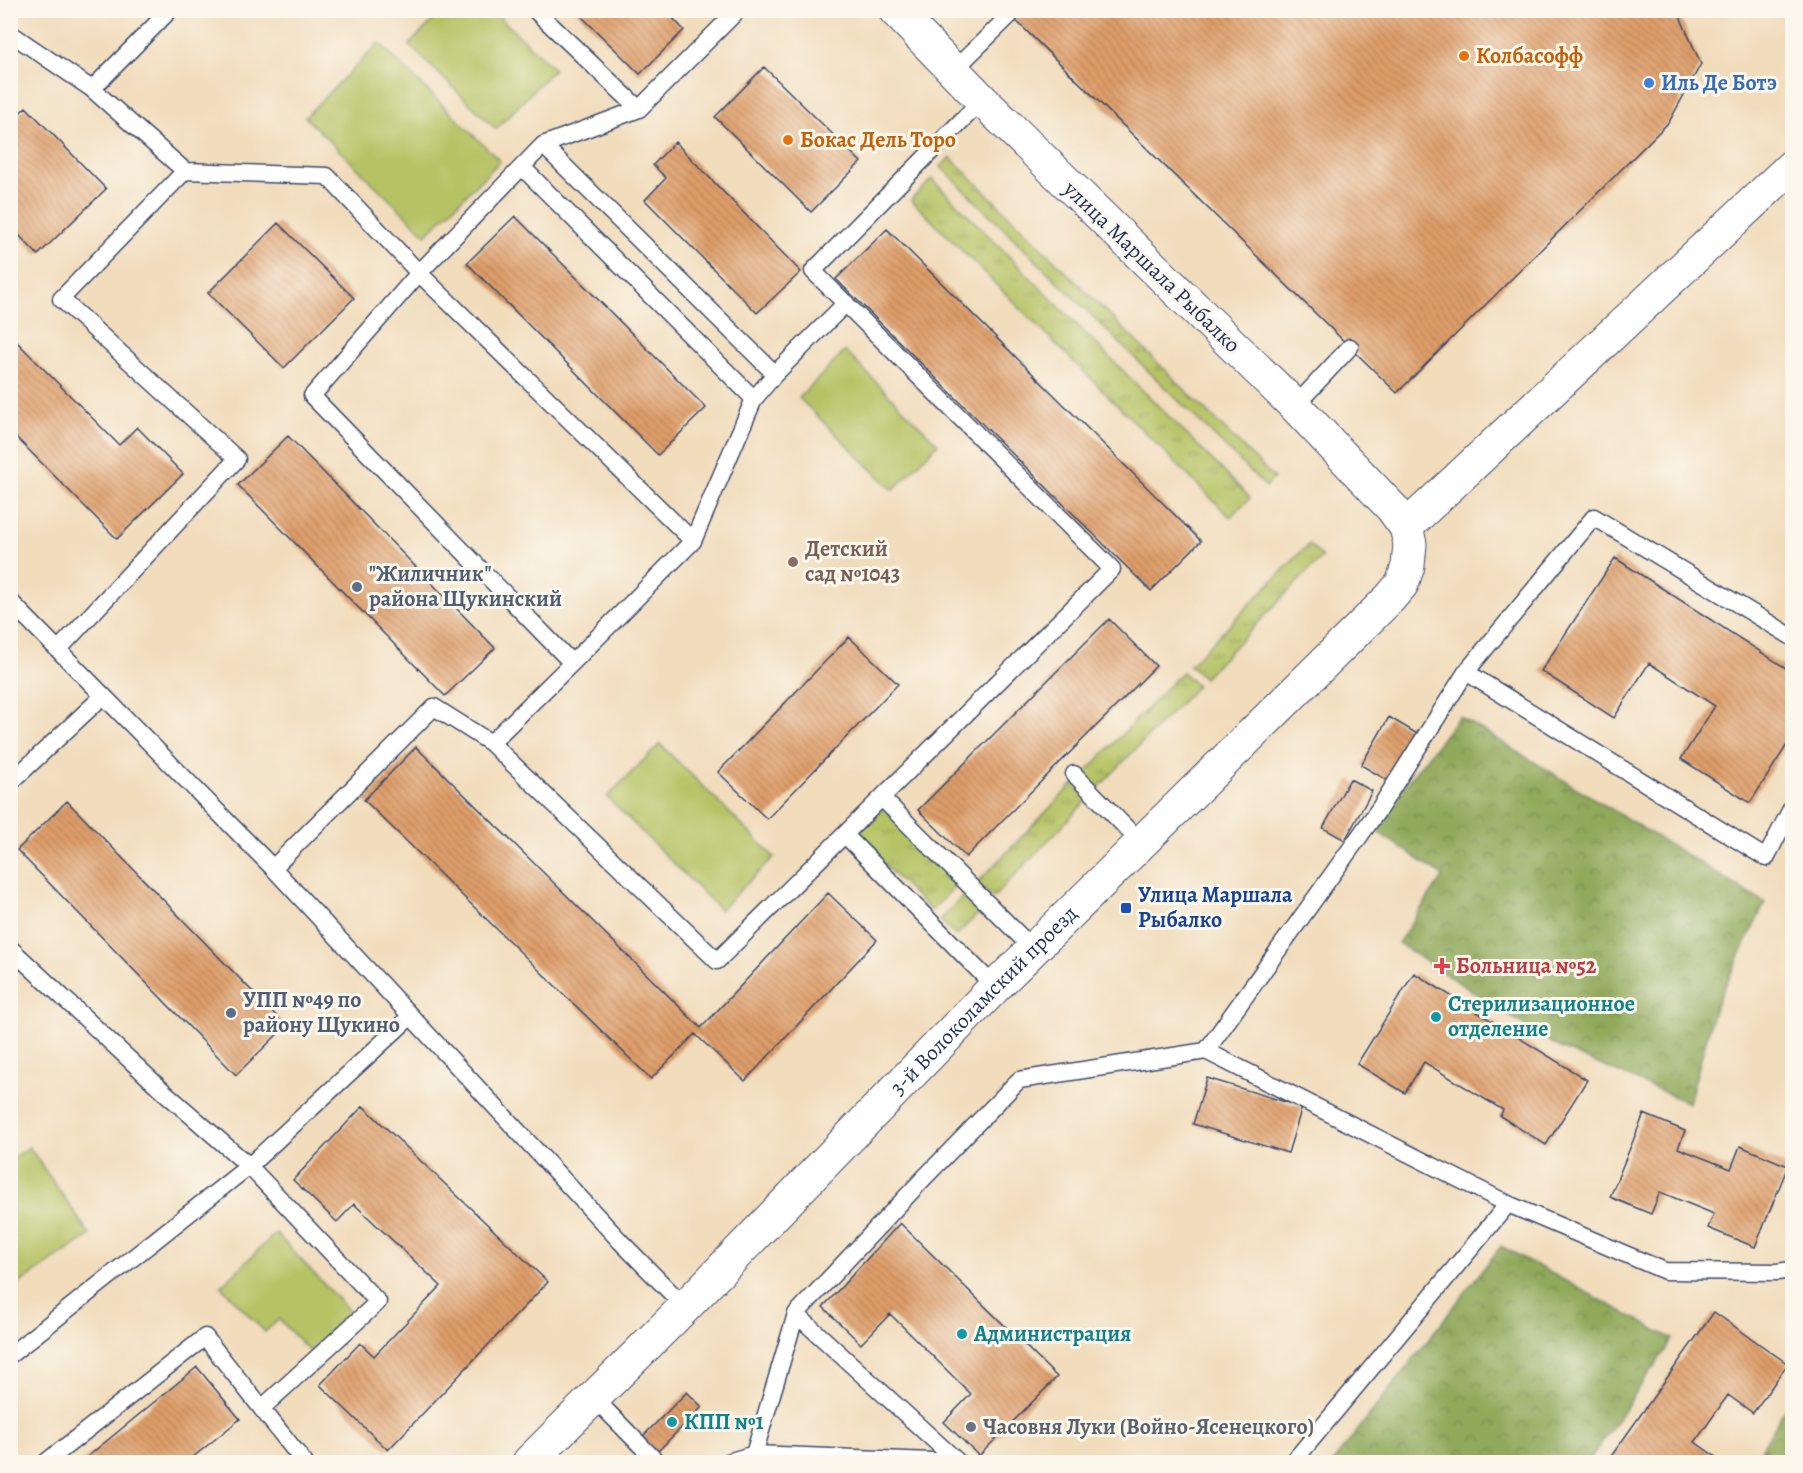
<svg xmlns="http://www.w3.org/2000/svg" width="1803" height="1473" viewBox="0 0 1803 1473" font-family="Alegreya,serif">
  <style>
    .grass { fill: url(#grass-tufts); stroke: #687962; stroke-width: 1.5 }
    .forest { fill: url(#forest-crowns); stroke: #566c5c; stroke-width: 1.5 }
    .park { fill: #b6c365; stroke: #687962; stroke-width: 1.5 }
    .building { fill: url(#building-back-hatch) }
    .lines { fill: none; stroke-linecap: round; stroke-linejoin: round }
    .service-casing { stroke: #3b496c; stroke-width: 19 }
    .tertiary-casing { stroke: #3b496c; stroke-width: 35 }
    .service { stroke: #fff; stroke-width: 16 }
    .tertiary { stroke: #fff; stroke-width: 33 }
    .food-dot { fill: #e8710a; stroke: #fbf7ec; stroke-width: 2 }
    .shop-dot { fill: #3f7fe0; stroke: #fbf7ec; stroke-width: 2 }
    .education-dot { fill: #8d6e63; stroke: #fbf7ec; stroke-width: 2 }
    .service-dot { fill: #5c6f8a; stroke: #fbf7ec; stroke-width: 2 }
    .transit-dot { fill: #1a4fb4; stroke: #fbf7ec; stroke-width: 2 }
    .health-dot { fill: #e0444e; stroke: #fbf7ec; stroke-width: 2 }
    .culture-dot { fill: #0f9aa8; stroke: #fbf7ec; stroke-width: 2 }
    .worship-dot { fill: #6b7280; stroke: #fbf7ec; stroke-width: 2 }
    .labels { text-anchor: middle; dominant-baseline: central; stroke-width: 6; stroke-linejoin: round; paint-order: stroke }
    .food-label { font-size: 22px; font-weight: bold; fill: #c56008; stroke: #fbf7ec; text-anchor: start }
    .shop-label { font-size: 22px; font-weight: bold; fill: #366cbe; stroke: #fbf7ec; text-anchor: start }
    .street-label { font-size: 22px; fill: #1b2f5e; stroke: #fbf7ec }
    .education-label { font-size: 22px; font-weight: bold; fill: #785e54; stroke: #fbf7ec; text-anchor: start }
    .service-label { font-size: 22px; font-weight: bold; fill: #4e5e75; stroke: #fbf7ec; text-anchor: start }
    .transit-label { font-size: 22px; font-weight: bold; fill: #164399; stroke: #fbf7ec; text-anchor: start }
    .health-label { font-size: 22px; font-weight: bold; fill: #be3a42; stroke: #fbf7ec; text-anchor: start }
    .culture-label { font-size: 22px; font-weight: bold; fill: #0d838f; stroke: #fbf7ec; text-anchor: start }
    .worship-label { font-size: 22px; font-weight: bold; fill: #5b616d; stroke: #fbf7ec; text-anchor: start }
  </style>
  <defs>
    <pattern id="grass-tufts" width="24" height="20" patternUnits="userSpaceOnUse" patternTransform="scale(1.5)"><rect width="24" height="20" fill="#b6c365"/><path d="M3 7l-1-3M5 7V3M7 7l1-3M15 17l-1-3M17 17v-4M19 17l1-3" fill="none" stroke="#939f56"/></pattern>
    <pattern id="forest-crowns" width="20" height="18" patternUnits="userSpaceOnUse" patternTransform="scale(1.5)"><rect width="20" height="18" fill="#90a95a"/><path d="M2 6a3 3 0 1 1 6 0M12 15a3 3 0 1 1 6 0" fill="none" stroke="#758a4e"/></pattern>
    <pattern id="building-back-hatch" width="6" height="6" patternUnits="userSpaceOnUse" patternTransform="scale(1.5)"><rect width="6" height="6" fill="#df9e69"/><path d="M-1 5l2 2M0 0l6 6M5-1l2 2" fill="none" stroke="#b4815a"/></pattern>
  </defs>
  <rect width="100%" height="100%" fill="#fbf7ec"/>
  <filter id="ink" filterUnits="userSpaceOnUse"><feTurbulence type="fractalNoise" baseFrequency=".0167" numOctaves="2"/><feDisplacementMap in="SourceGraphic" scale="12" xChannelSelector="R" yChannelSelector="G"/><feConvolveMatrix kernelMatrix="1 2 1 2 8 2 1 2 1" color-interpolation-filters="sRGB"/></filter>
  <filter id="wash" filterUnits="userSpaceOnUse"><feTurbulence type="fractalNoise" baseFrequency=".008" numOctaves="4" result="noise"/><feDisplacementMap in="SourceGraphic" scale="24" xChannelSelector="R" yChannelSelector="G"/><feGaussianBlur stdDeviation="1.35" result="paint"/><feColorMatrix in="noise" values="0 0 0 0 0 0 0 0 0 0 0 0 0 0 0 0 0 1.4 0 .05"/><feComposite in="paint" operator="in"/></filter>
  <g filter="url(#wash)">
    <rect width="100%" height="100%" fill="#f1dcbb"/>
    <path class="grass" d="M950,157L1274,478L1266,487L941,167Z
      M932,179L1250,498L1230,517L911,200Z
      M1309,544L1322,557L1204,678L1190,665Z
      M1182,672L1197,686L1098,788L1084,774Z
      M1073,784L1088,799L993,898L977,883Z
      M883,807L959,882L931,911L855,836Z
      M968,891L985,907L956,936L940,920Z"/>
    <path class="forest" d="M1459,716L1765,903L1715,1007L1689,1103L1556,1046L1398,943L1443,876L1372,828Z
      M1501,1246L1673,1339L1588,1462H1333Z
      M1792,1396V1462H1754Z"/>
    <path class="park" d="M442,11H493L554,69L496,129L409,45Z
      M379,43L500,161L426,235L305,117Z
      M845,351L938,444L893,490L799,398Z
      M660,744L774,857L720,910L607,797Z
      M29,1147L90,1235L11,1289V1160Z
      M276,1233L350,1312L309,1351L279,1319L265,1332L221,1286Z"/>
    <g id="blocks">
      <path class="building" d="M575,10H665L684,30L640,74Z
        M1005,10H1677L1701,64L1669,122L1397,393Z
        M764,67L861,162L811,212L715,117Z
        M26,107L106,189L38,255L17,233L10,239V122Z
        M675,142L801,272L757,313L645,200L666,178L653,165Z
        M515,216L706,408L658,455L467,263Z
        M278,223L354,298L284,368L208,293Z
        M887,229L1201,541L1151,591L836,279Z
        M10,335L119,445L137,427L183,474L117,539L10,431Z
        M288,436L495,648L445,696L238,485Z
        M1615,558L1792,672V737L1750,803L1681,759L1715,706L1649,663L1614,718L1541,671Z
        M1109,619L1156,666L966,857L918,810Z
        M849,637L898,684L767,819L718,772Z
        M1389,717L1419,735L1392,783L1361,765Z
        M416,747L701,1028L828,893L877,940L745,1081L695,1034L651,1079L364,800Z
        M1350,779L1372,791L1345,840L1323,828Z
        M67,801L286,1026L236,1075L17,850Z
        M1414,973L1587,1080L1546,1145L1500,1116L1503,1110L1424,1062L1405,1093L1357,1064Z
        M1207,1078L1302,1107L1288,1153L1193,1124Z
        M363,1106L548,1282L388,1450L320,1385L360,1343L374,1356L441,1286L354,1204L337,1222L293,1180Z
        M1644,1114L1685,1131L1678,1148L1731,1169L1740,1146L1788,1166L1755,1247L1708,1228L1714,1214L1660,1192L1651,1214L1610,1197Z
        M900,1223L1057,1377L979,1456L944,1422L971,1394L890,1314L861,1344L823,1307Z
        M1714,1312L1788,1364L1753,1413L1728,1395L1695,1442L1723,1462H1607Z
        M197,1367L240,1419L187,1462H81Z
        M687,1392L702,1407L656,1453L641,1438Z"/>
    </g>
  </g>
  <g filter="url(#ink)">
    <use href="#blocks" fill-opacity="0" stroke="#3b496c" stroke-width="1.5"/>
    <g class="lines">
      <g class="service-casing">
        <path id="service" d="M535,10L639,109L543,145L419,273L312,396L572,663L491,743L717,961L1112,569L813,271L982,100
          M10,33L92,89L185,171L327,176L419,273L693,541L572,663
          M954,70L1010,15
          M92,89L170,10
          M639,109L738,10
          M543,145L775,374L846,303
          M522,167L754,399
          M1295,406L1350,347
          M693,541L754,399L775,374
          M10,601L273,868L621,1242L685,1307
          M1792,637L1594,517L1466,672L1379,809L1206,1051L1508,1204L1665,1271L1777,1272L1792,1270
          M59,649L237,459L61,299L185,171
          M1466,672L1766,858L1792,807
          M1074,774L1141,843
          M10,783L103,696
          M883,799L1034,950
          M845,835L995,987
          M273,868L434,707L491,743
          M10,948L162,1090L249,1166L378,1302L262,1408
          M796,1314L958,1462
          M10,1355L249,1166L411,1016
          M594,1398L657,1462
          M754,1454L796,1314L923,1179L1019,1080L1206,1051
          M46,1462L205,1337L304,1462
          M728,1462L754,1454L956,1462
          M1293,1462L1508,1204"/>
      </g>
      <g class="tertiary-casing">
        <g id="tertiary">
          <path d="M1406,527L1792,166"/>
          <path id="s1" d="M529,1462L685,1307L995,987L1390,598L1402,584L1408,566L1410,544L1406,527L1392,508L1295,406L982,100L895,10"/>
        </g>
      </g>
      <use href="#service" class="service"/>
      <use href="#tertiary" class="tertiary"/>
    </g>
  </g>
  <g class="food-dot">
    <circle cx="1464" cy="56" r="6"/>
    <circle cx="788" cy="140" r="6"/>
  </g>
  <circle class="shop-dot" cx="1649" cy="83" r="6"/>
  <circle class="education-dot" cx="793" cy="562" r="6"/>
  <g class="service-dot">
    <circle cx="357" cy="587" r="6"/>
    <circle cx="231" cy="1013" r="6"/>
  </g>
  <rect class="transit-dot" x="1120" y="902" width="12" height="12" rx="3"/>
  <path class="health-dot" d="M1439 957h6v6h6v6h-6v6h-6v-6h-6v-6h6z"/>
  <g class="culture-dot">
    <circle cx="1436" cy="1017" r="6"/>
    <circle cx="962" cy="1334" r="6"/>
    <circle cx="672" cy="1422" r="6"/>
  </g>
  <circle class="worship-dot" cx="971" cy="1427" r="6"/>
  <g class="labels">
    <g class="food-label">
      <text x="1476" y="56">Колбасофф</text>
      <text x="800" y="140">Бокас Дель Торо</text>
    </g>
    <g class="shop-label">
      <text x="1661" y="83">Иль Де Ботэ</text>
    </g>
    <g class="street-label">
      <text transform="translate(1152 267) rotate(44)">улица Маршала Рыбалко</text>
      <text stroke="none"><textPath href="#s1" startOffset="648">3-й Волоколамский проезд</textPath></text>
    </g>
    <g class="education-label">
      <text x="805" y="549">Детский<tspan x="805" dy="25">сад №1043</tspan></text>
    </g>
    <g class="service-label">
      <text x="369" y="574">"Жиличник"<tspan x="369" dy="25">района Щукинский</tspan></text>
      <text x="243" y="1000">УПП №49 по<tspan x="243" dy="25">району Щукино</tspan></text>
    </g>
    <g class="transit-label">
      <text x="1138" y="895">Улица Маршала<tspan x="1138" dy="25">Рыбалко</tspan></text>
    </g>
    <g class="health-label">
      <text x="1456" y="966">Больница №52</text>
    </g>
    <g class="culture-label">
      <text x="1448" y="1004">Стерилизационное<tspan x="1448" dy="25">отделение</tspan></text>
      <text x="974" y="1334">Администрация</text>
      <text x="684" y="1422">КПП №1</text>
    </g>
    <g class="worship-label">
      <text x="983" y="1427">Часовня Луки (Войно-Ясенецкого)</text>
    </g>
  </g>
  <rect width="1803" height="1473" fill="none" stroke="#fbf7ec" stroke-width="36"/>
</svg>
